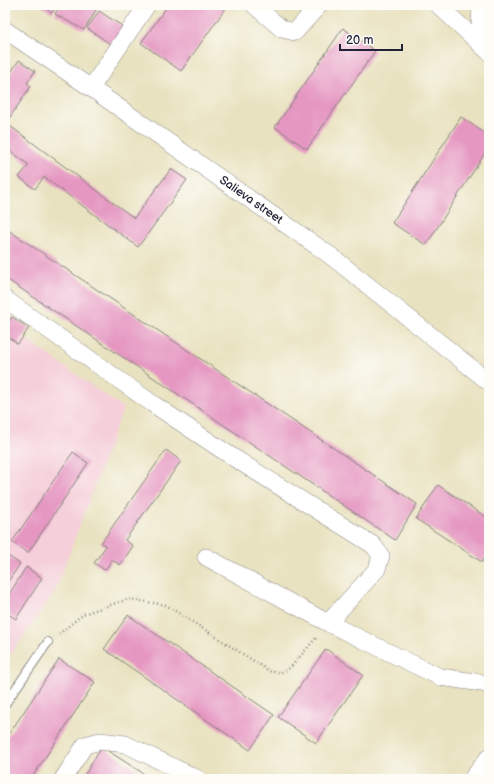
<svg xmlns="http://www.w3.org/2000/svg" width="494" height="784" viewBox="0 0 494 784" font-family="'Balsamiq Sans',sans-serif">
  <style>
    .built { fill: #f5cfda }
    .building { fill: #e596c1 }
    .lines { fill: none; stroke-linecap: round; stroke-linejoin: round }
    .lane-casing { stroke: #86827e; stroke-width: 10 }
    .street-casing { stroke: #86827e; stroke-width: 18 }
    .path { stroke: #86827e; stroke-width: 2.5; stroke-dasharray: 1 3; stroke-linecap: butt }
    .lane { stroke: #fff; stroke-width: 8 }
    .street { stroke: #fff; stroke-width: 17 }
    .labels { text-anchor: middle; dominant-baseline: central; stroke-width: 3; stroke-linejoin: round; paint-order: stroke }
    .street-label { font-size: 12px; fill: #22223b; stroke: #fdfcf7 }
  </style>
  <rect width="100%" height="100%" fill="#fdfcf7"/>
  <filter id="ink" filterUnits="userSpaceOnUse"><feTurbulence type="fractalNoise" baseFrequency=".025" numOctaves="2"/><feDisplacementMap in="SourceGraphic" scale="8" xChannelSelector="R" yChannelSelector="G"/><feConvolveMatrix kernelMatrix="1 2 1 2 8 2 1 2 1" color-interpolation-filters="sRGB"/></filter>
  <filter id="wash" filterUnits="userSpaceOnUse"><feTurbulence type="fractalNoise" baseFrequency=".012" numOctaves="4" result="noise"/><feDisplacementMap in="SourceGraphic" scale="16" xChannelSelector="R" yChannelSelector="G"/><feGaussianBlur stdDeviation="0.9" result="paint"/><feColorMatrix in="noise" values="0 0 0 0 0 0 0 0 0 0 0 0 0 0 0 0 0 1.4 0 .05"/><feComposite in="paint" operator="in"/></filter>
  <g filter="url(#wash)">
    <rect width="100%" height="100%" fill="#e9e2c0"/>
    <path class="built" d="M5,324L123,408L55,592L5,662Z"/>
    <g id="blocks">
      <path class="building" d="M43,5H57L52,13L42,6Z
        M60,5H99L84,30L55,14Z
        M168,5H228L181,71L141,43Z
        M99,11L125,28L113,46L87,28Z
        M343,28L375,51L307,149L275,127Z
        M19,60L35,71L27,83L31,86L6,123L134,218L171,169L187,180L138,247L44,177L35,189L19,177L29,165L5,147V81Z
        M461,117L489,136V147L426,245L392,223Z
        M5,228L417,504L395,540L5,278Z
        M12,317L29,328L18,344L5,335V327Z
        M166,450L181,461L125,540L133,546L120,565L112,560L105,570L94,563L106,546L101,543Z
        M73,452L88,463L28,553L12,542Z
        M438,485L489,519V552L482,562L416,519Z
        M5,554L20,564L5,586Z
        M26,567L42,578L16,619L5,612V601Z
        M128,615L274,715L250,750L104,649Z
        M326,649L363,675L316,743L278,717Z
        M59,659L95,682L31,779H5V740Z
        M102,747L152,779H82Z"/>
    </g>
  </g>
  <g filter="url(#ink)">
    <use href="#blocks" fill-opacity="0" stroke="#86827e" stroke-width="1"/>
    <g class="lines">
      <g class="lane-casing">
        <path id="lane" d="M5,704L48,642"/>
      </g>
      <g class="street-casing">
        <path id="street" d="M254,5L282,29L295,32L319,5
          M438,5L489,52
          M5,30L91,88L331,256L489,382
          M479,43L481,5
          M91,88L147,5
          M5,299L153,404L231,456L373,545L381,556L377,569L328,623
          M206,557L328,623L440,677L489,684
          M63,779L85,745L100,741L125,744L198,779
          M472,779L489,757"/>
      </g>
      <path class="path" d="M59,634L83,614L129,599L166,605L271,672H282L290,668L316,638"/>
      <use href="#lane" class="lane"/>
      <use href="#street" class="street"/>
    </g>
  </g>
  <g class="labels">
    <g class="street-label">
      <text transform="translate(251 200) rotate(35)">Salieva street</text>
    </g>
  </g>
  <rect width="494" height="784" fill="none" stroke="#fdfcf7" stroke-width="20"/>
  <path d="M340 44v6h62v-6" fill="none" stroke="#22223b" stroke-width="2"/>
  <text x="346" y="44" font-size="12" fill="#22223b" stroke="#fdfcf7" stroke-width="3" paint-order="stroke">20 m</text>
</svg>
